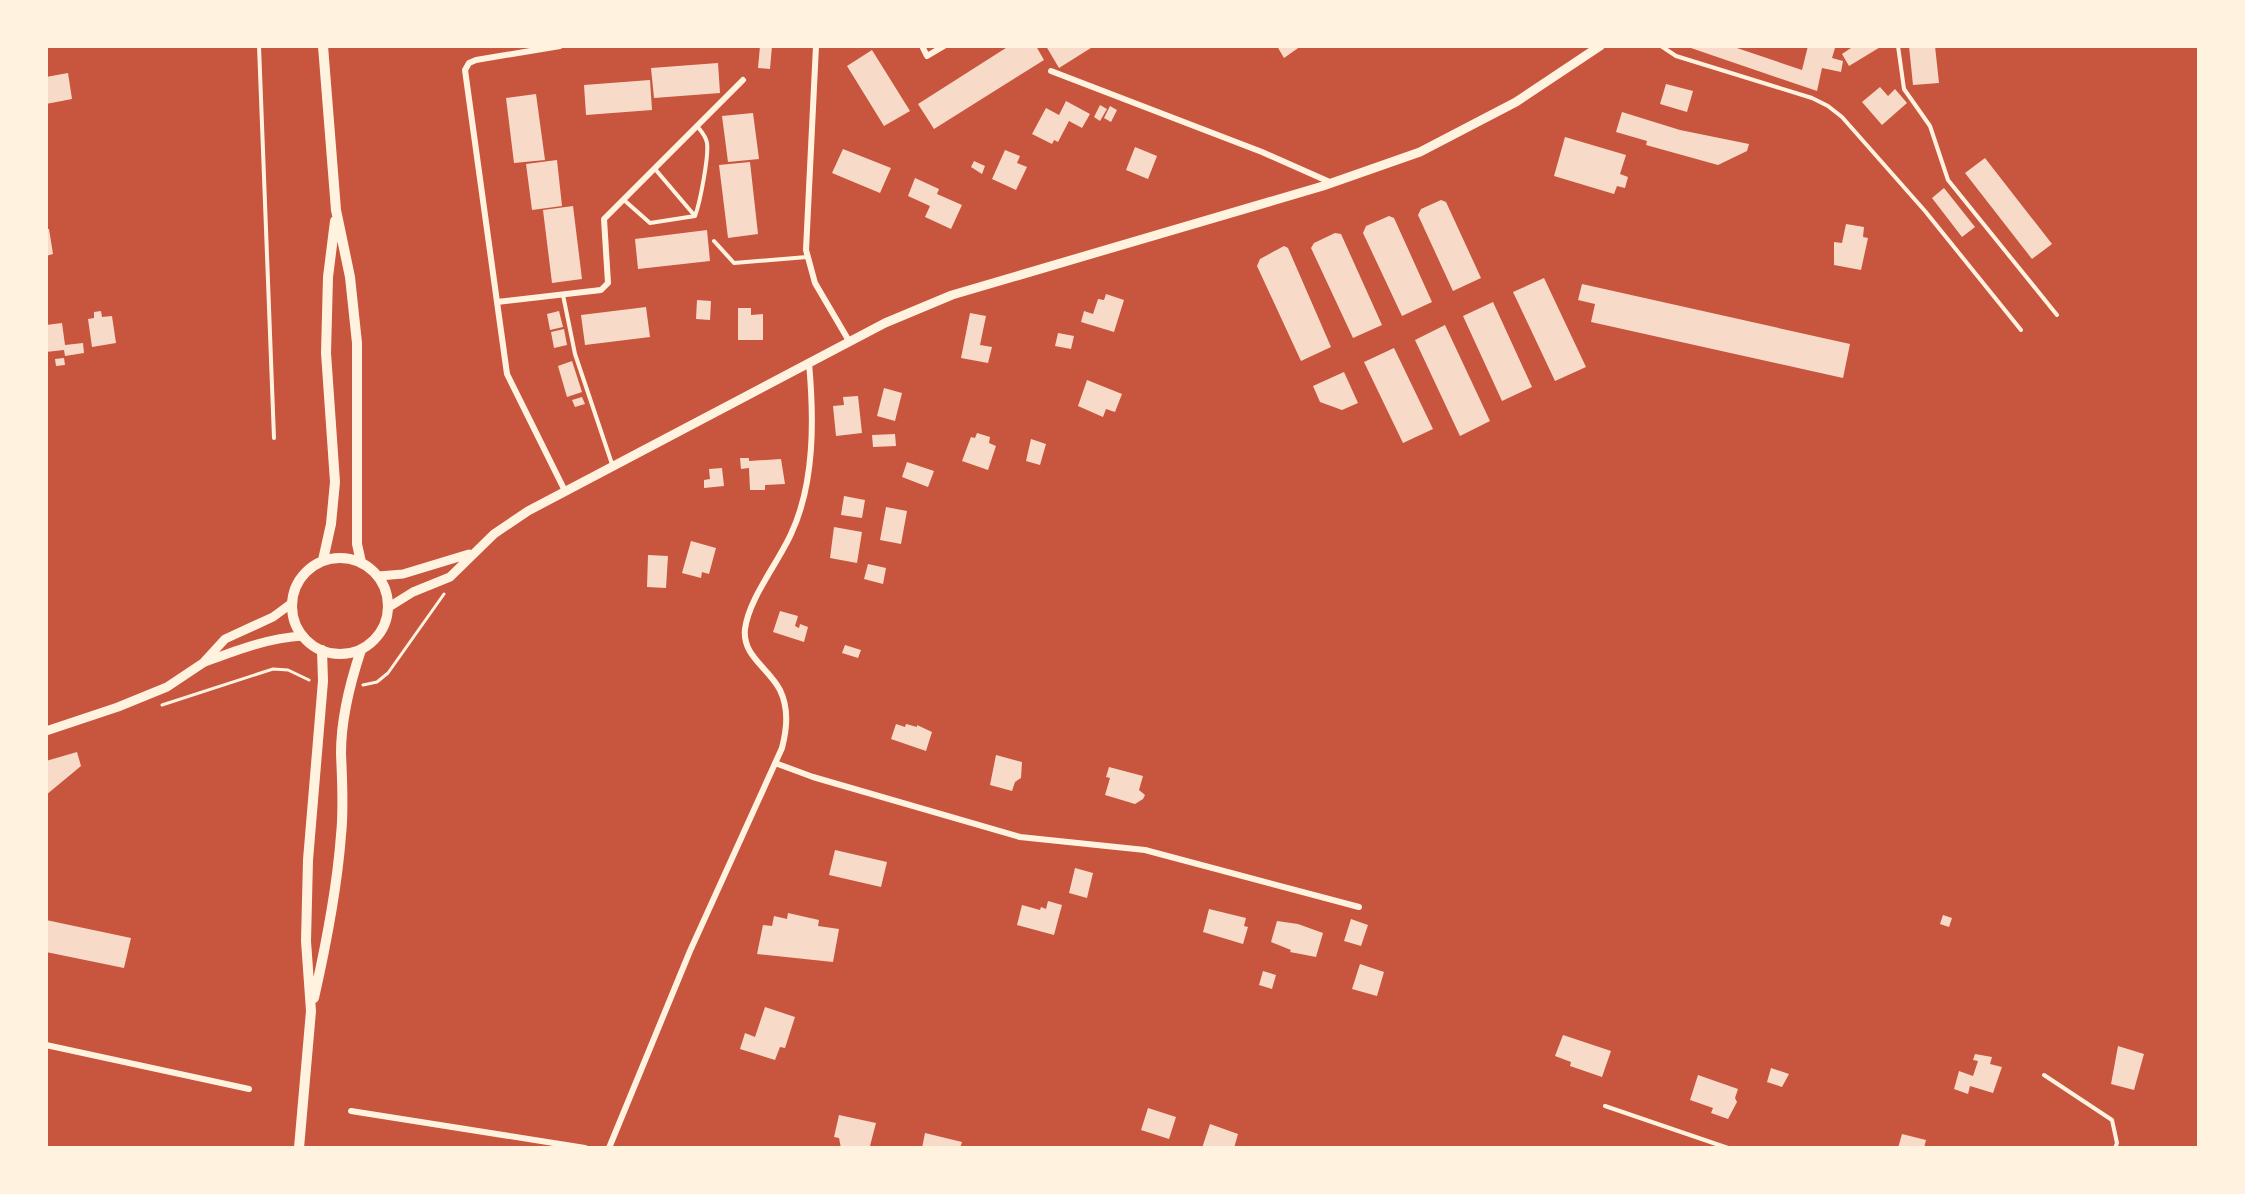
<svg xmlns="http://www.w3.org/2000/svg" width="2245" height="1194" viewBox="0 0 2245 1194" font-family="Cabin,sans-serif">
  <style>
    .building { fill: #f7dbc8 }
    .lines { fill: none; stroke-linecap: round; stroke-linejoin: round }
    .path { stroke: #fff3e0; stroke-width: 3 }
    .service { stroke: #fff3e0; stroke-width: 4 }
    .minor { stroke: #fff3e0; stroke-width: 6 }
    .tertiary { stroke: #fff3e0; stroke-width: 9 }
    .secondary { stroke: #fff3e0; stroke-width: 10 }
  </style>
  <rect width="100%" height="100%" fill="#c8553d"/>
  <path class="building" d="M760,46H772L770,69L758,68Z
    M1009,46H1036L1044,60L934,129L918,104Z
    M1046,46H1094L1059,68Z
    M1277,46H1301L1284,58Z
    M1731,46L1802,70L1808,46L1835,48L1832,58L1843,61L1841,72L1822,68L1817,91L1688,47Z
    M1854,46H1882L1849,66L1842,54Z
    M1909,46H1935L1939,83L1913,85Z
    M872,50L910,111L884,126L847,66Z
    M718,63L720,93L654,98L651,68Z
    M68,73L72,99L46,104V77Z
    M650,80L652,110L586,115L584,85Z
    M1666,84L1693,91L1687,112L1660,104Z
    M1880,87L1888,96L1895,89L1907,103L1882,125L1862,102Z
    M536,94L545,160L514,163L506,98Z
    M1066,101L1090,114L1082,128L1069,121L1058,142L1054,140L1052,144L1032,134L1046,108L1059,115Z
    M1100,105L1107,109L1100,121L1094,117Z
    M1110,106L1117,110L1111,122L1104,118Z
    M1622,112L1680,130L1749,144L1747,151L1718,165L1646,145L1647,141L1616,132Z
    M753,113L759,159L728,162L722,116Z
    M1565,137L1626,155L1620,174L1628,177L1625,188L1617,186L1614,194L1554,176Z
    M1135,147L1157,156L1148,179L1126,170Z
    M843,149L891,168L880,193L832,173Z
    M1005,150L1020,156L1017,163L1027,167L1016,190L992,179Z
    M1985,158L2052,244L2032,259L1965,173Z
    M557,160L562,206L532,210L526,164Z
    M974,161L985,166L982,174L971,167Z
    M750,162L758,234L728,238L719,165Z
    M915,178L939,189L937,194L962,205L951,229L925,217L930,206L908,196Z
    M1944,188L1975,227L1962,237L1932,198Z
    M1441,200L1446,202L1481,278L1453,291L1418,215L1421,209Z
    M573,206L582,279L552,283L543,210Z
    M1389,216L1394,218L1432,302L1402,316L1363,233L1366,226Z
    M1846,224L1864,227L1863,237L1868,238L1861,270L1834,265V242L1842,243Z
    M46,229H49L53,254L46,256Z
    M707,230L710,261L638,269L635,239Z
    M1335,233L1341,234L1382,325L1353,338L1311,248L1314,243Z
    M1284,246L1288,248L1331,347L1301,361L1257,266L1260,259Z
    M1544,278L1586,367L1555,381L1513,292Z
    M1582,284L1850,344L1843,378L1591,322L1595,304L1578,300Z
    M1106,294L1124,300L1114,332L1081,322L1084,311L1093,314L1098,299L1104,300Z
    M697,300L711,301L710,320L696,319Z
    M1493,302L1532,387L1502,401L1463,316Z
    M646,307L650,337L585,345L581,315Z
    M738,308H751V315L763,314V340H738Z
    M101,311L102,317L112,316L116,343L92,347L88,319L94,318V312Z
    M559,311L563,327L550,330L547,314Z
    M970,313L986,316L980,345L992,347L988,363L961,358Z
    M62,323L65,345L83,343L84,353L65,356L64,350L46,352V325Z
    M1445,325L1490,421L1460,436L1415,340Z
    M564,329L567,345L554,348L551,332Z
    M1058,333L1074,336L1071,349L1055,346Z
    M1394,348L1433,429L1403,443L1364,362Z
    M64,358L65,365L56,366L55,359Z
    M572,361L582,392L567,397L558,366Z
    M1344,372L1358,403L1342,410L1320,402L1313,386Z
    M1087,380L1122,394L1115,412L1106,409L1103,417L1078,406Z
    M884,388L902,393L895,421L877,416Z
    M858,396L862,433L836,436L833,406L844,405L843,397Z
    M582,397L585,404L575,407L572,400Z
    M977,433L990,437L989,443L996,446L988,470L962,461L971,437L975,438Z
    M895,434L896,446L873,447L872,435Z
    M1031,439L1046,444L1040,465L1026,461Z
    M740,458H749V461L781,459L785,484L765,485V490H750L749,468L741,469Z
    M907,462L934,471L928,487L902,477Z
    M722,468L724,486L704,488V480L710,479L709,469Z
    M844,496L865,500L862,518L841,515Z
    M886,507L907,511L901,544L880,540Z
    M834,527L862,532L857,563L830,558Z
    M691,541L716,548L709,574L702,572L701,578L682,573Z
    M648,555L668,556L666,588L647,587Z
    M868,564L886,568L883,584L864,579Z
    M780,611L798,616L795,626L799,628L800,624L808,627L804,642L773,632Z
    M845,645L861,650L858,658L842,653Z
    M896,724L905,727L906,724L917,727V725L932,732L926,751L891,739Z
    M77,752L81,766L46,795V761Z
    M996,755L1022,762L1021,778L1015,782L1012,791L990,785Z
    M1109,767L1143,776L1139,790L1145,795L1143,799L1135,804L1105,795L1110,778L1106,777Z
    M835,850L887,862L881,887L829,875Z
    M1075,868L1093,873L1087,898L1069,893Z
    M1048,901L1062,905L1054,935L1017,925L1022,905L1040,910L1041,907L1046,909Z
    M1209,909L1246,918L1244,926L1248,927L1243,944L1203,932Z
    M788,913L819,920L818,926L839,929L833,962L757,954L763,925L772,926L774,916L787,919Z
    M1943,915L1952,918L1949,927L1940,924Z
    M1351,919L1368,925L1361,946L1344,941Z
    M46,920L131,938L124,968L46,952Z
    M1277,921L1298,924L1323,933L1316,957L1290,952L1291,950L1271,942Z
    M1360,964L1384,972L1377,996L1352,989Z
    M1263,971L1276,975L1272,989L1259,985Z
    M765,1007L795,1017L785,1048L780,1047L775,1060L740,1049L745,1033L755,1037Z
    M1563,1035L1611,1051L1602,1077L1570,1066L1571,1062L1555,1056Z
    M2118,1046L2144,1054L2134,1090L2111,1084Z
    M1975,1054L1992,1057L1990,1064L2002,1067L1993,1093L1970,1086L1968,1094L1954,1089L1959,1071L1973,1076L1978,1061L1973,1060Z
    M1771,1068L1789,1074L1782,1087L1767,1082Z
    M1698,1075L1738,1089L1735,1098L1737,1102L1728,1119L1711,1113L1713,1108L1690,1100Z
    M1148,1108L1176,1117L1169,1139L1141,1130Z
    M839,1115L876,1123L870,1146L841,1148L839,1138L834,1137Z
    M1210,1124L1238,1134L1234,1148H1202Z
    M925,1133L962,1142L960,1148H922Z
    M1902,1134L1926,1140L1924,1148H1898Z"/>
  <g class="lines">
    <path class="path" d="M363,685L377,682L388,673L444,594
      M162,705L273,669L288,670L309,680"/>
    <path class="service" d="M259,46L274,438
      M1661,46L1676,56L1812,98L1828,106L1842,117L1925,211L2021,330
      M1898,46L1904,89L1930,126L1948,180L2057,315
      M655,169L695,216
      M624,200L650,223L695,216C700,203 709,156 707,143C706,136 701,131 697,126
      M714,241L734,263L807,257
      M563,295L575,354L612,464
      M2044,1075L2112,1120L2117,1143L2115,1148
      M1605,1106L1728,1148"/>
    <path class="minor" d="M560,46L476,60L469,63L465,70L497,302L601,290L608,283L604,219L743,80
      M816,46L806,250L815,283L849,341
      M922,46L927,56L944,46
      M1051,71L1262,152L1332,183
      M497,302L507,374L565,491
      M775,763L813,777L1020,837L1145,850L1359,907
      M46,1045L249,1089
      M351,1111L585,1148
      M609,1148L690,951L782,748C787,728 789,709 780,690C769,668 742,656 745,629C749,598 778,563 791,534C815,483 814,418 809,363"/>
    <path class="tertiary" d="M379,576L403,574L469,554
      M389,607L413,592L450,577L494,534L528,511L885,323L952,295L1323,186L1420,152L1516,102L1600,46
      M205,662C237,650 268,638 303,636
      M46,731L118,707L167,687L203,663L225,639L273,617L292,603"/>
    <path class="secondary" d="M323,46L336,210L350,277L357,343V544L361,562
      M292 606a48 48 0 1 1 96 0a48 48 0 1 1-96 0Z
      M323,560L331,524L335,482L326,353L328,277L335,221
      M314,998C326,945 337,890 341,835C344,808 342,780 341,753C341,717 350,683 361,650
      M299,1148L311,1011L306,941L308,860L323,681L322,650"/>
  </g>
  <rect width="2245" height="1194" fill="none" stroke="#fff3e0" stroke-width="96"/>
</svg>
